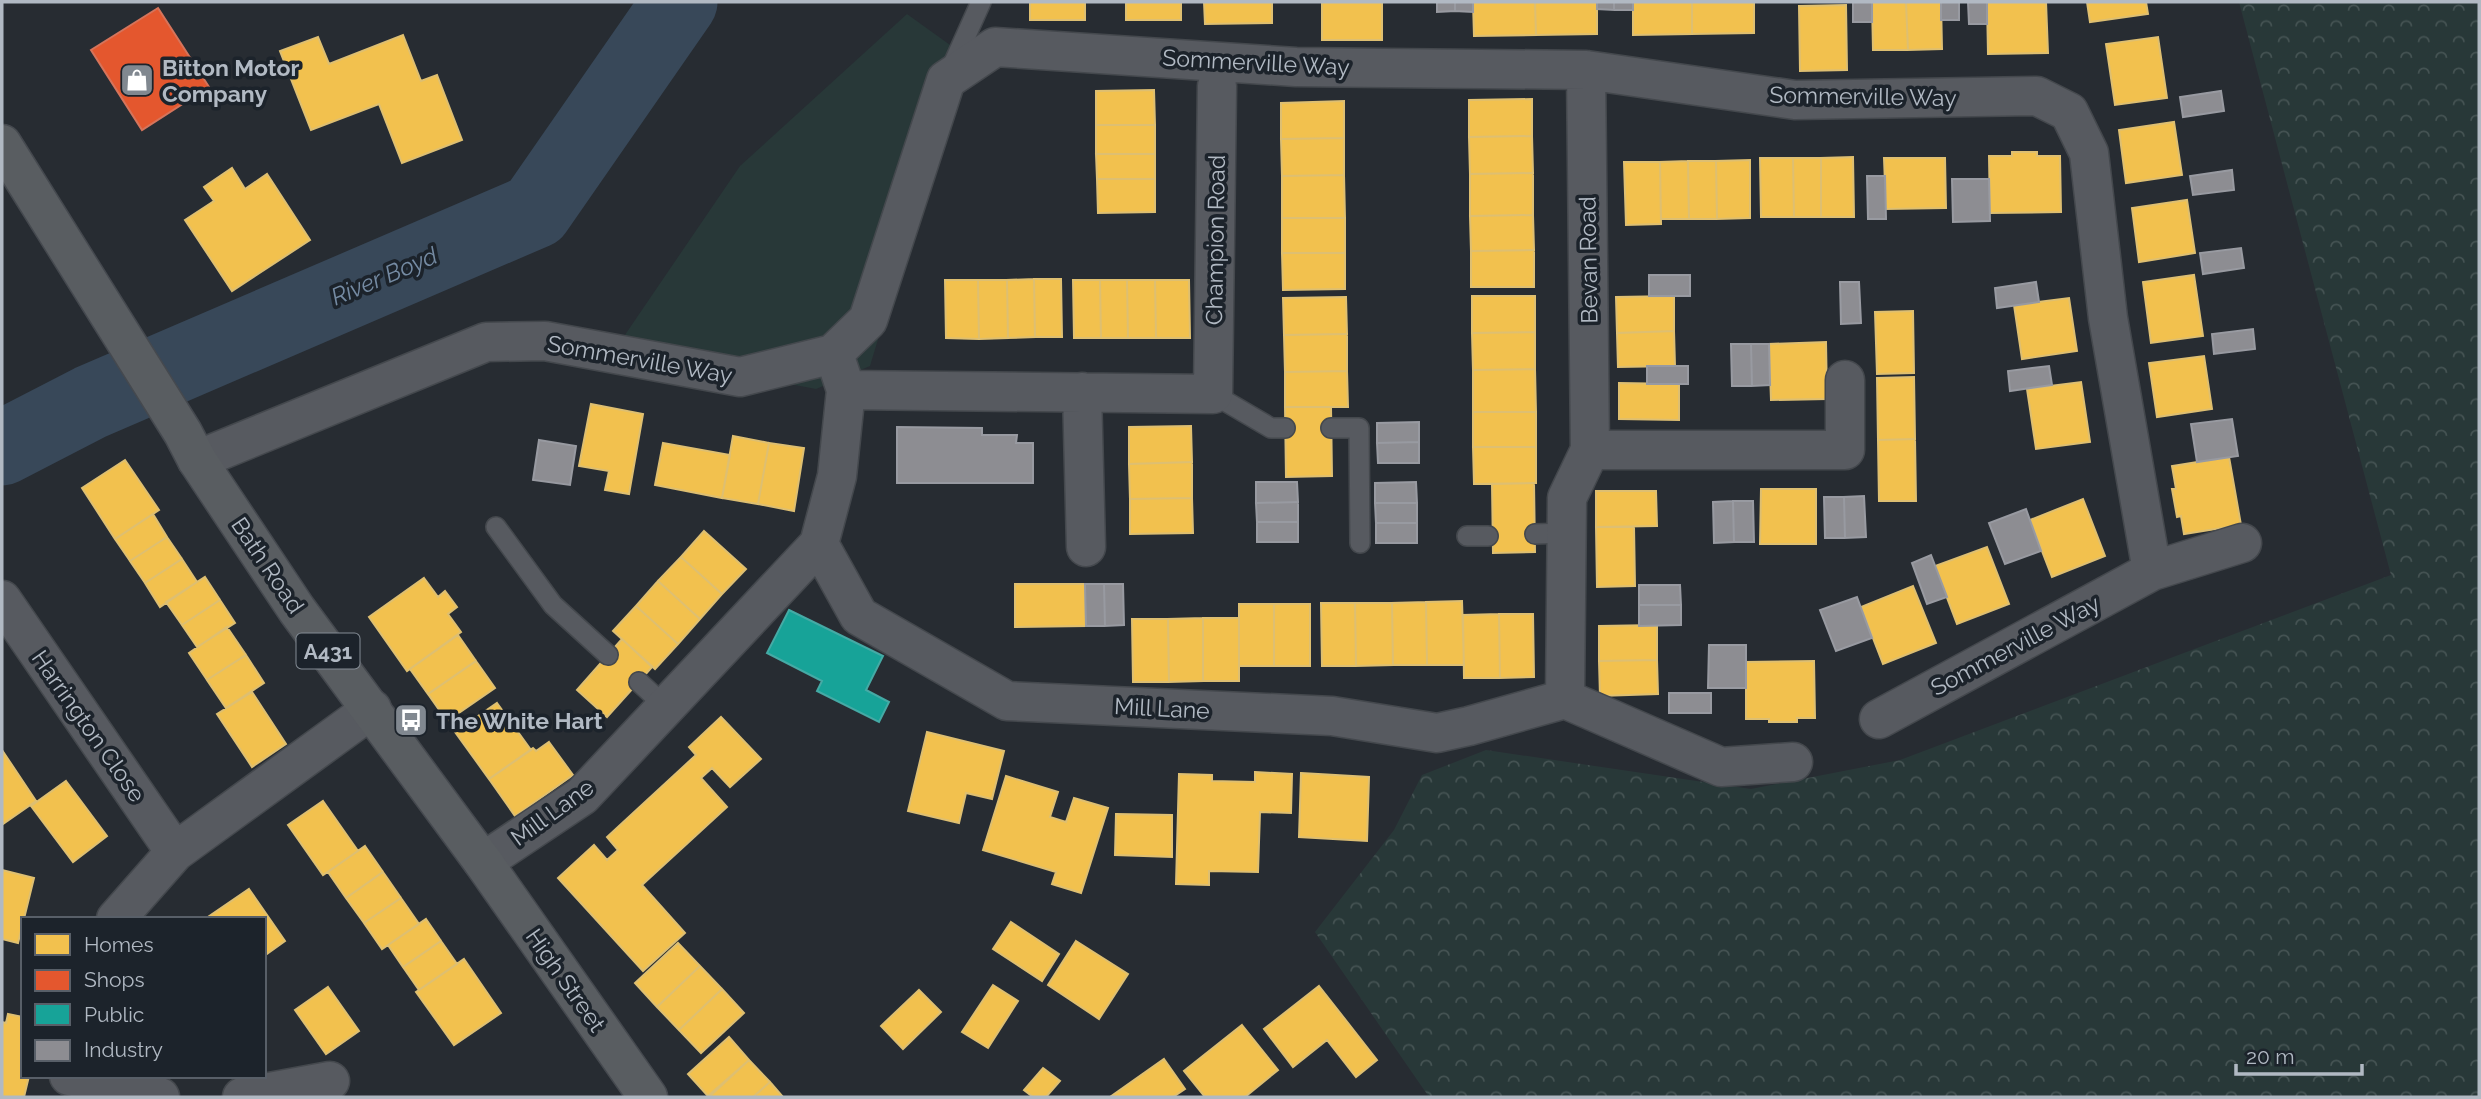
<svg xmlns="http://www.w3.org/2000/svg" width="2481" height="1099" viewBox="0 0 2481 1099" font-family="Raleway,sans-serif">
  <style>
    .grass { fill: #283838 }
    .forest { fill: url(#forest-crowns) }
    .homes { fill: #f2c14e; stroke: #debf71; stroke-width: 2 }
    .shops { fill: #e4572e; stroke: #d5745b; stroke-width: 2 }
    .public { fill: #17a398; stroke: #45aaa5; stroke-width: 2 }
    .industry { fill: #8d8d92; stroke: #989aa1; stroke-width: 2 }
    .lines { fill: none; stroke-linecap: round; stroke-linejoin: round }
    .river { stroke: #384859; stroke-width: 75 }
    .lane-casing { stroke: #44484d; stroke-width: 22 }
    .street-casing { stroke: #44484d; stroke-width: 41 }
    .primary-casing { stroke: #45494f; stroke-width: 41 }
    .lane { stroke: #575a60; stroke-width: 19 }
    .street { stroke: #575a60; stroke-width: 38 }
    .primary { stroke: #595d61; stroke-width: 38 }
    .labels { text-anchor: middle; dominant-baseline: central; stroke-width: 7; stroke-linejoin: round; paint-order: stroke }
    .shield { fill: #1c232b; stroke: #848c95; stroke-width: 2 }
    .shield-label { font-size: 21px; font-weight: bold; fill: #b1b9c3 }
    .street-label { font-size: 23px; fill: #b1b9c3; stroke: #1c232b }
    .poi-label { font-size: 23px; font-weight: bold; fill: #b1b9c3; stroke: #1c232b; text-anchor: start }
    .water-label { font-size: 24px; font-style: italic; fill: #758ba3; stroke: #1c232b }
  </style>
  <defs>
    <pattern id="forest-crowns" width="20" height="18" patternUnits="userSpaceOnUse" patternTransform="scale(1.75)"><rect width="20" height="18" fill="#283838"/><path d="M2 6a3 3 0 1 1 6 0M12 15a3 3 0 1 1 6 0" fill="none" stroke="#455353"/></pattern>
  </defs>
  <rect width="100%" height="100%" fill="#272c32"/>
  <path class="grass" d="M907,14L964,55L870,366L816,389L614,351L740,166Z"/>
  <path class="forest" d="M2239,2H2479V1097H1429L1315,932L1394,830L1422,775L1486,750L1751,789L1900,760L2391,575Z"/>
  <path class="homes" d="M1030,2H1085V20H1030Z
    M1126,2H1181V20H1126Z
    M1204,2H1272V23L1205,24Z
    M1322,2H1382V40H1322Z
    M1473,2H1535L1536,35L1474,36Z
    M1535,2H1597V34L1536,35Z
    M1633,2H1692V34L1633,35Z
    M1692,2H1754V33L1692,34Z
    M1872,2H1906L1908,50H1873Z
    M1906,2H1941L1942,49L1908,50Z
    M1987,2H2046L2048,53L1988,54Z
    M2087,2H2146L2148,14L2090,22Z
    M1846,5L1847,70L1800,71L1799,6Z
    M403,35L421,81L437,75L462,140L402,163L379,104L311,130L280,51L318,37L329,64Z
    M2158,37L2167,98L2115,105L2106,44Z
    M1154,90L1155,125H1096V91Z
    M1532,99V136L1469,137V100Z
    M1344,101V138L1281,139V103Z
    M2174,122L2182,175L2126,183L2119,130Z
    M1096,125H1155V154H1096Z
    M1532,136L1533,173L1470,174L1469,137Z
    M1344,138V175L1282,176L1281,139Z
    M2012,152H2037V156H2060L2061,212L1990,213L1989,156H2012Z
    M1096,154H1155V179H1097Z
    M1853,157L1854,217H1821V158Z
    M1760,158H1793L1794,217H1761Z
    M1793,158H1821V217H1794Z
    M1884,158H1945L1946,208L1886,209Z
    M1750,160V218L1717,219L1716,161Z
    M1688,161H1716L1717,219H1689Z
    M1688,161L1689,219H1661L1660,162Z
    M1624,162H1660L1661,224L1626,225Z
    M232,168L245,189L267,174L310,240L232,291L185,220L214,201L204,187Z
    M1533,173V215L1470,216V174Z
    M1344,175L1345,218H1282V176Z
    M1097,179H1155V212L1098,213Z
    M2187,200L2195,253L2139,262L2132,208Z
    M1533,215L1534,250L1471,251L1470,216Z
    M1282,218H1345V253H1282Z
    M1534,250V287H1471V251Z
    M1282,253H1345V289L1283,290Z
    M2194,275L2203,336L2151,343L2143,282Z
    M1034,279L1035,337L1008,338L1007,280Z
    M1034,279H1061L1062,337H1035Z
    M945,280H978L979,339L946,338Z
    M978,280H1007L1008,338L979,339Z
    M1073,280H1100L1101,338H1074Z
    M1100,280H1127L1128,338H1101Z
    M1127,280H1155L1156,338H1128Z
    M1155,280H1189L1190,338H1156Z
    M1472,296H1535V332L1472,333Z
    M1674,296V331L1617,333L1616,297Z
    M1346,297L1347,334L1284,335L1283,298Z
    M2069,298L2077,351L2022,359L2014,305Z
    M1913,311L1914,373L1877,374L1875,312Z
    M1674,331L1675,366L1618,367L1617,333Z
    M1535,332V369L1473,370L1472,333Z
    M1347,334V371L1285,372L1284,335Z
    M1826,342L1827,399L1771,400L1769,344Z
    M2204,356L2212,409L2157,417L2149,363Z
    M1535,369L1536,412H1473V370Z
    M1347,371L1348,407H1285V372Z
    M1914,377L1915,439L1878,440L1877,378Z
    M2081,382L2090,442L2036,449L2027,389Z
    M1619,383L1679,384V420L1619,419Z
    M591,404L643,414L629,494L605,490L609,471L579,466Z
    M1285,407H1331L1332,476L1286,477Z
    M1473,412H1536V447H1473Z
    M1191,426L1192,462L1129,464V427Z
    M733,436L769,443L758,504L722,498Z
    M1915,439L1916,501H1879L1878,440Z
    M663,443L730,455L722,498L655,485Z
    M769,443L804,448L794,511L758,504Z
    M1473,447H1536V483L1474,484Z
    M2229,457L2241,525L2184,534L2181,516L2177,517L2172,489H2176L2172,466Z
    M125,460L159,510L115,539L82,488Z
    M1192,462V498L1130,499L1129,464Z
    M1534,483L1535,552L1493,553L1492,484Z
    M1761,489H1816V544H1760Z
    M1596,491H1656L1657,526L1596,527Z
    M1192,498L1193,533L1130,534V499Z
    M2083,499L2105,556L2052,577L2030,520Z
    M153,514L167,537L130,561L115,539Z
    M1596,527H1634L1635,586L1597,587Z
    M704,531L746,569L722,594L681,557Z
    M167,537L182,559L145,583L130,561Z
    M1987,547L2009,604L1957,624L1935,566Z
    M681,557L722,594L700,619L658,581Z
    M182,559L197,582L160,607L145,583Z
    M205,577L220,600L182,625L166,602Z
    M424,578L438,597L445,591L457,607L448,614L461,632L407,671L369,617Z
    M658,581L700,619L678,644L636,606Z
    M1015,584H1085L1086,626L1015,627Z
    M1913,586L1936,643L1883,664L1861,607Z
    M220,600L235,623L197,647L182,625Z
    M1462,601L1464,665H1427L1426,602Z
    M1426,602L1427,665H1393L1392,603Z
    M1321,603H1355L1356,666H1322Z
    M1355,603H1392L1393,665L1356,666Z
    M1239,604H1274V666H1239Z
    M1274,604H1310V666H1274Z
    M636,606L678,644L655,669L613,631Z
    M1499,614H1533L1534,677L1500,678Z
    M1499,614L1500,678H1464L1463,615Z
    M1203,618V681L1169,682L1168,619Z
    M1203,618H1239V681H1203Z
    M1132,619H1168L1169,682H1133Z
    M1657,625V660L1599,661V626Z
    M227,627L246,655L207,680L189,653Z
    M458,635L476,661L428,694L410,669Z
    M622,639L652,667L607,717L577,690Z
    M246,655L264,683L226,708L207,680Z
    M1657,660L1658,694L1600,696L1599,661Z
    M476,661L495,688L447,721L428,694Z
    M1814,661L1815,718H1797V722H1769V719H1746V662Z
    M252,692L286,744L252,767L217,714Z
    M497,703L531,750L489,779L455,732Z
    M721,717L761,759L730,787L712,768L701,778L727,807L642,885L685,933L643,971L558,878L594,845L607,860L618,850L607,837L696,755L689,747Z
    M927,732L1004,751L992,799L966,793L959,823L908,811Z
    M549,742L573,775L515,816L489,779L533,748L536,751Z
    M2,750L36,801L3,824L2,822Z
    M1255,772L1292,774L1291,813L1260,812L1258,872L1209,871V885L1176,884L1179,774L1212,775V781L1255,782Z
    M1301,773L1369,777L1367,841L1299,837Z
    M1006,776L1058,792L1050,817L1066,822L1074,798L1108,808L1081,893L1052,884L1056,872L983,850Z
    M66,781L107,836L73,862L31,806Z
    M323,801L358,851L323,875L288,825Z
    M1116,814L1172,815V857L1115,855Z
    M365,846L383,872L346,898L328,872Z
    M2,870L34,878L18,943L2,939Z
    M383,872L401,898L364,923L346,898Z
    M249,889L285,941L264,956V919H205Z
    M401,898L419,924L382,949L364,923Z
    M426,919L441,941L403,967L388,945Z
    M1011,922L1059,954L1042,981L993,949Z
    M441,941L457,964L419,990L403,967Z
    M1076,941L1128,974L1099,1019L1048,985Z
    M678,943L700,966L657,1007L635,983Z
    M464,959L501,1013L454,1045L416,992Z
    M700,966L722,989L679,1030L657,1007Z
    M993,985L1018,1001L988,1048L962,1032Z
    M1319,986L1377,1060L1356,1077L1327,1040L1293,1067L1264,1029Z
    M328,987L359,1031L326,1054L295,1010Z
    M722,989L744,1013L701,1053L679,1030Z
    M919,990L941,1012L903,1049L881,1026Z
    M8,1014L23,1017V1076H29L24,1097H2V1022L6,1023Z
    M1242,1025L1278,1070L1245,1097H1205L1184,1071Z
    M729,1037L749,1060L708,1096L688,1074Z
    M1164,1059L1185,1089L1173,1097H1110Z
    M749,1060L770,1082L753,1097H709Z
    M1043,1068L1060,1081L1046,1097H1033L1024,1090Z
    M770,1082L783,1097H753Z"/>
  <path class="shops" d="M158,8L209,87L142,130L91,50Z"/>
  <path class="public" d="M789,610L883,656L866,690L889,702L879,722L817,691L822,681L767,653Z"/>
  <path class="industry" d="M1437,2H1455V11L1437,12Z
    M1455,2H1473V12L1455,11Z
    M1597,2H1614V10L1597,9Z
    M1614,2H1633V10H1614Z
    M1853,2H1872V22H1853Z
    M1941,2H1959V20H1941Z
    M1968,2H1987V24H1969Z
    M2221,91L2224,111L2183,117L2180,97Z
    M2232,170L2234,190L2193,195L2190,176Z
    M1867,176H1885L1886,219H1868Z
    M1952,179H1989L1990,221L1953,222Z
    M2241,248L2244,268L2203,274L2200,253Z
    M1649,275H1690V296H1649Z
    M1840,282H1859L1861,323L1841,324Z
    M2036,282L2039,302L1997,308L1995,288Z
    M2253,329L2255,349L2214,354L2212,334Z
    M1731,344H1751L1752,386H1732Z
    M1751,344H1769L1770,385L1752,386Z
    M1647,366H1688V384H1647Z
    M2049,366L2052,385L2010,391L2008,371Z
    M2232,419L2238,456L2197,462L2191,424Z
    M1419,422V442L1377,443V423Z
    M897,427L982,428V435H1017L1016,443H1033V483H897Z
    M539,440L576,446L570,485L533,480Z
    M1419,442V463H1378L1377,443Z
    M1256,482H1297L1298,502L1256,503Z
    M1416,482L1417,503H1375V483Z
    M1864,496L1866,537L1845,538L1844,497Z
    M1824,497H1844L1845,538H1825Z
    M1733,501L1734,542L1714,543L1713,502Z
    M1733,501H1753L1754,542H1734Z
    M1298,502V522H1257L1256,503Z
    M1375,503H1417V523H1376Z
    M2026,509L2041,551L2005,564L1989,523Z
    M1257,522H1298V542H1257Z
    M1376,523H1417V543H1376Z
    M1931,555L1947,597L1927,604L1912,563Z
    M1085,584H1104L1105,626H1086Z
    M1104,584H1123L1124,625L1105,626Z
    M1639,585H1680L1681,605H1639Z
    M1857,597L1872,638L1836,651L1820,610Z
    M1639,605H1681V625L1639,626Z
    M1709,645H1746V688H1708Z
    M1669,693H1711V713H1669Z"/>
  <g class="lines">
    <path class="river" d="M2,448L91,402L535,211L680,2"/>
    <g class="lane-casing">
      <path id="lane" d="M950,71L981,2
        M1213,394L1271,428H1285
        M1331,428H1359L1360,543
        M496,527L553,605L608,655
        M1535,534L1566,533
        M1467,536H1488
        M639,682L666,707"/>
    </g>
    <g class="street-casing">
      <path id="street" d="M846,390L1213,394L1217,86
        M1082,392L1086,547
        M1590,450H1845V380
        M197,460L486,342L545,341L740,377L833,354L868,320L946,80L995,47L1296,67L1586,70L1795,100L2037,96L2069,112L2089,153L2108,318L2152,571L1879,719
        M819,544L859,616L1007,701L1332,716L1437,733L1469,726L1565,699
        M2152,571L2242,543
        M2,600L175,852
        M1565,699L1567,498L1590,450L1586,70
        M1565,699L1721,767L1793,762
        M483,862L582,796L819,544L837,476L846,390L838,366
        M116,919L175,852L372,709
        M69,1076L160,1097
        M242,1097L330,1081"/>
    </g>
    <g class="primary-casing">
      <path id="primary" d="M2,144L183,433L197,460L297,610L483,862L648,1097"/>
    </g>
    <use href="#lane" class="lane"/>
    <use href="#street" class="street"/>
    <use href="#primary" class="primary"/>
  </g>
  <defs>
    <g id="shop-square" transform="scale(1.75)"><rect x="-9" y="-9" width="18" height="18" rx="4" fill="#818890" stroke="#1c232b"/><path d="M-5-2.5h2.3a2.7 3.5 0 0 1 5.4 0H5L5.5 6h-11ZM-1.5-2.5h3a1.5 2.3 0 0 0-3 0Z" fill="#fff"/></g>
    <g id="bus-square" transform="scale(1.75)"><rect x="-9" y="-9" width="18" height="18" rx="4" fill="#818890" stroke="#1c232b"/><path d="M-5-6H5V4H4V6H2V4H-2V6H-4V4H-5ZM-3.5-4V0h7V-4ZM-3.5 1.2v1.5H-2V1.2ZM2 1.2v1.5H3.5V1.2Z" fill="#fff"/></g>
  </defs>
  <g fill-rule="evenodd">
    <use href="#shop-square" x="137" y="80"/>
    <use href="#bus-square" x="411" y="720"/>
  </g>
  <g class="labels">
    <rect class="shield" x="296.5" y="633.5" width="63" height="35" rx="5"/>
    <g class="shield-label">
      <text x="328" y="651">A431</text>
    </g>
    <g class="street-label">
      <text transform="translate(1256 62) rotate(3)">Sommerville Way</text>
      <text transform="translate(1863 96) rotate(1)">Sommerville Way</text>
      <text transform="translate(1215 240) rotate(-89)">Champion Road</text>
      <text transform="translate(1588 260) rotate(-91)">Bevan Road</text>
      <text transform="translate(640 359) rotate(10)">Sommerville Way</text>
      <text transform="translate(268 565) rotate(56)">Bath Road</text>
      <text transform="translate(2015 645) rotate(-28)">Sommerville Way</text>
      <text transform="translate(1162 708) rotate(3)">Mill Lane</text>
      <text transform="translate(89 726) rotate(55)">Harrington Close</text>
      <text transform="translate(552 812) rotate(-36)">Mill Lane</text>
      <text transform="translate(566 980) rotate(55)">High Street</text>
    </g>
    <g class="poi-label">
      <text x="162" y="67">Bitton Motor<tspan x="162" dy="26">Company</tspan></text>
      <text x="436" y="720">The White Hart</text>
    </g>
    <g class="water-label">
      <text transform="translate(384 276) rotate(-23)">River Boyd</text>
    </g>
  </g>
  <rect width="2481" height="1099" fill="none" stroke="#b1b9c3" stroke-width="7"/>
  <rect x="21" y="917" width="245" height="161" fill="#1c232b" stroke="#585f68" stroke-width="2"/>
  <rect x="35" y="934" width="35" height="21" fill="#f2c14e" stroke="#585f68" stroke-width="2"/>
  <text x="84" y="952" font-size="21" fill="#b1b9c3">Homes</text>
  <rect x="35" y="970" width="35" height="21" fill="#e4572e" stroke="#585f68" stroke-width="2"/>
  <text x="84" y="987" font-size="21" fill="#b1b9c3">Shops</text>
  <rect x="35" y="1004" width="35" height="21" fill="#17a398" stroke="#585f68" stroke-width="2"/>
  <text x="84" y="1022" font-size="21" fill="#b1b9c3">Public</text>
  <rect x="35" y="1040" width="35" height="21" fill="#8d8d92" stroke="#585f68" stroke-width="2"/>
  <text x="84" y="1057" font-size="21" fill="#b1b9c3">Industry</text>
  <path d="M2236 1064v10h126v-10" fill="none" stroke="#b1b9c3" stroke-width="3.5"/>
  <text x="2246" y="1064" font-size="21" fill="#b1b9c3" stroke="#1c232b" stroke-width="5" paint-order="stroke">20 m</text>
</svg>
